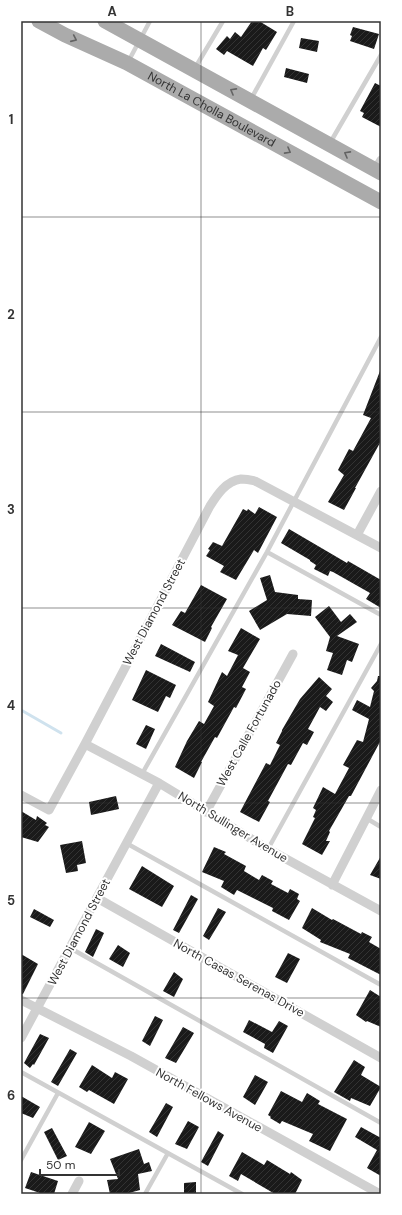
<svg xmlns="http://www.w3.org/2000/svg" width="402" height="1215" viewBox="0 0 402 1215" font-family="'DM Sans',sans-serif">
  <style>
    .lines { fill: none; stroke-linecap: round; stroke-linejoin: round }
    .stream { stroke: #cfe2ee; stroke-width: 3 }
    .building { fill: url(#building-hatch) }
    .lane { stroke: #d0d0d0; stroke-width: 4.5 }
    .street { stroke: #d0d0d0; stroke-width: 9 }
    .primary { stroke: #ababab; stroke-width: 15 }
    .oneway { stroke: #636363 }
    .grid { fill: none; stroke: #333; stroke-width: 1; stroke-opacity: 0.55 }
    .labels { text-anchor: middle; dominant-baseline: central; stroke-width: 4; stroke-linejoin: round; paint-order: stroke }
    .street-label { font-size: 12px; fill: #333; stroke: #fff }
    .neatline { fill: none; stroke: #333; stroke-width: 1.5 }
    .grid-label { font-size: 13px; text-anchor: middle; font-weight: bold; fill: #333 }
  </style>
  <defs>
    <pattern id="building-hatch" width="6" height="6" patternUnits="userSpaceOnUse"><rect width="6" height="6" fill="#1a1a1a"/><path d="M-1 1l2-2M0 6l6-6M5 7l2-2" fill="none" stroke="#333"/></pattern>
  </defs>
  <rect width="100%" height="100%" fill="#fff"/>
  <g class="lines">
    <path class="stream" d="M21,710L61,733"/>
  </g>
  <path class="building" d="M252,21H259L277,32L266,50L263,48L253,66L227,51L224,55L216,49L227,36L230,39L235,32L241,37Z
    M353,27L379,34L374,49L350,41L352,36L350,35Z
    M301,38L319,41L317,52L299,48Z
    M286,68L309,74L307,83L284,77Z
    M375,83L381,86V127L362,117L364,113L360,111Z
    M380,371L381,441L355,488H356L344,510L328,502L344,475L338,470L349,449L353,451L371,418L363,415Z
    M259,507L277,517L258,553L254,550L236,580L220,572L224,566L206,556L210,550L208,549L213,542L222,546L243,509L247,511L248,509L255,514Z
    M289,529L347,563L348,561L381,580V608L366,599L370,593L333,572L330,571L328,576L314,569L316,565L310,561V560L281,543Z
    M270,575L275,592L298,595V599L312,600L311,616L287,614L260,630L249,611L267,600L260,578Z
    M201,585L227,599L211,627L212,628L205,642L172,625L181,611L185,613Z
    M329,606L341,622L350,614L357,622L337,636L359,644L352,662L347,660L342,675L327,670L333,653L326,651L330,637L315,617Z
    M241,628L260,639L243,668L250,672L242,687L246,689L236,708L234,707L217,738L215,737L201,762H202L194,778L175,767L187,741L199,721L204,724L214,706L208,702L222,672L227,676L238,655L228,651Z
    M161,644L195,662L190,672L155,656Z
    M146,670L176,685L170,698L166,696L158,712L132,700Z
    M378,676H381V740L351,796H349L329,831L330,832L326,841H330L322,855L302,844L315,818L313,817L316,810L313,808L323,787L335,794L349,768L343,765L357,740L363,742L369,719L352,710L357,700L370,707L374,691L371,688L377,681Z
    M319,677L332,689L326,696L333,702L326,711L320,707L308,729L314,732L307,745L303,743L291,765L288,764L268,801L270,802L259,822L240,812L266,763L270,765L280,745L276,743L282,731V730L300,699Z
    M146,725L155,729L146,749L136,744Z
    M116,796L119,809L91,815L89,802Z
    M21,811L36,820L37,816L47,823L45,825L49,827L38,842L21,837Z
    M82,841L86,863L77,865L78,871L66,873L60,845Z
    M214,847L226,852L224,854L246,866L244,871L259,880L262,875L273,881L271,884L288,893L290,889L299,894L297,899L300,901L289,920L272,911L273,908L237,890L234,895L221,887L224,881L202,872Z
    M381,856V879L370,875Z
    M142,866L174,886L162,907L129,889Z
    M191,895L198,899L179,933L173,930Z
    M218,908L226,912L209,940L203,936Z
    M312,908L332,920L333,919L361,934L362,932L372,937L369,942L381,949V975L348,958L350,954L320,942L321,940L302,928Z
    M34,909L54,920L50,927L30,917Z
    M96,929L104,933L93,957L85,952Z
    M118,945L130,953L123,967L109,959Z
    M288,953L300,959L287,983L275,977Z
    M21,954L38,964L23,994H21Z
    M174,972L183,979L174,997L163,991Z
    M370,990L381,997V1027L367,1021L366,1022L356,1015Z
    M155,1016L163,1020L150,1046L142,1041Z
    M249,1020L272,1032L279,1021L288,1026L273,1053L264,1048L265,1044L243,1032Z
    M183,1027L194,1033L176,1063L165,1058Z
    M40,1034L49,1038L34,1065L33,1064L30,1068L24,1063Z
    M70,1049L77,1053L58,1086L51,1082Z
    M354,1060L365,1067L361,1075L381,1087L370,1106L351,1098L350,1101L334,1092Z
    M92,1065L112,1078L115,1072L128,1079L114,1104L89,1090L87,1092L79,1087Z
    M255,1075L268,1082L255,1105L243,1097Z
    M281,1091L302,1102L307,1093L320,1101L318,1104L347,1119L330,1151L309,1141L313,1134L282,1121L280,1124L270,1118L271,1117L268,1115Z
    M21,1096L40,1107L33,1118L21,1113Z
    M166,1103L173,1107L157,1137L149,1132Z
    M188,1121L199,1127L187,1149L175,1144Z
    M89,1122L105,1131L91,1154L75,1147Z
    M361,1127L381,1138V1176L367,1168L377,1150L355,1137Z
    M52,1128L67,1156L58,1160L44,1132Z
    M218,1131L224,1135L208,1166L201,1162Z
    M139,1149L144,1164L149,1162L152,1171L138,1174L140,1190L129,1193L130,1194H110L107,1180L118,1179L110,1159Z
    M242,1152L264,1165L267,1160L290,1174L291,1172L302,1180L295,1194H275L241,1174L238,1181L229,1176Z
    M31,1172L58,1181L54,1194H43L25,1188Z
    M196,1182V1194H184V1183Z"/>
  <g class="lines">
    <path class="lane" d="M128,62L150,21
      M195,68L223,21
      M251,99L294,21
      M330,143L381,55
      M267,552L381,615
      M142,774L267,552L381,337
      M366,818L381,827
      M126,843L381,985
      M268,849L381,644
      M70,948L381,1123
      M21,1072L242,1194
      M21,1160L58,1093
      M145,1194L168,1153"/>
    <path class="street" d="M375,170L381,160
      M357,535L381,491
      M85,744L159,783L268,849L381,911
      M21,795L49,810L85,744L210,506C217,495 226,481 241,479C245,479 251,480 255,481L381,548
      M206,812L293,654
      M332,885L381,790
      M97,898L381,1058
      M21,1000L131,1056L380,1194
      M21,1038L159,783
      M72,1194L79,1181"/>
    <g class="primary">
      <path id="s1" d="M39,21L65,35L127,63L381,202"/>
      <path d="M105,21L381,173"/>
    </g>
  </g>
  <defs><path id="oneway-chevron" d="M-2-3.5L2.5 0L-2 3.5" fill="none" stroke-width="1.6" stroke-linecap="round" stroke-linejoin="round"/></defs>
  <g class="oneway">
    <use href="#oneway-chevron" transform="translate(74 39) rotate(24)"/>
    <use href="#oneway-chevron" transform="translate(233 91) rotate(-151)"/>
    <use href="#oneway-chevron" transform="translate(288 151) rotate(29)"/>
    <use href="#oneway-chevron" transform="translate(347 154) rotate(-151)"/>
  </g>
  <path class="grid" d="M201,21V1194M21,217H381M21,412H381M21,608H381M21,803H381M21,998H381"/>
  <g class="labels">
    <g class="street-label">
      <text stroke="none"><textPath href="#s1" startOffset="194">North La Cholla Boulevard</textPath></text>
      <text transform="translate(154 612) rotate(-62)">West Diamond Street</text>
      <text transform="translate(249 733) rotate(-61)">West Calle Fortunado</text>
      <text transform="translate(233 827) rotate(31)">North Sullinger Avenue</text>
      <text transform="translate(79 932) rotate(-62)">West Diamond Street</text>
      <text transform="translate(239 978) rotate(29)">North Casas Serenas Drive</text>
      <text transform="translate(209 1100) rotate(29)">North Fellows Avenue</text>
    </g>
  </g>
  <rect width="402" height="1215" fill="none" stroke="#ffffff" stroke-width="44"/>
  <path d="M40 1169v6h79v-6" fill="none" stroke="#333333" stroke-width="2"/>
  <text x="46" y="1169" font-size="12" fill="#333333" stroke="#ffffff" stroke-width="3" paint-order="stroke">50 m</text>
  <rect x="22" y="22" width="358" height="1171" class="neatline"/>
  <g class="grid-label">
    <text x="112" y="16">A</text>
    <text x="290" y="16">B</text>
    <text x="11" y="124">1</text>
    <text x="11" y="319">2</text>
    <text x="11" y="514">3</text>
    <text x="11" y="710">4</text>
    <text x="11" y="905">5</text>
    <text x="11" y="1100">6</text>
  </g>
</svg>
